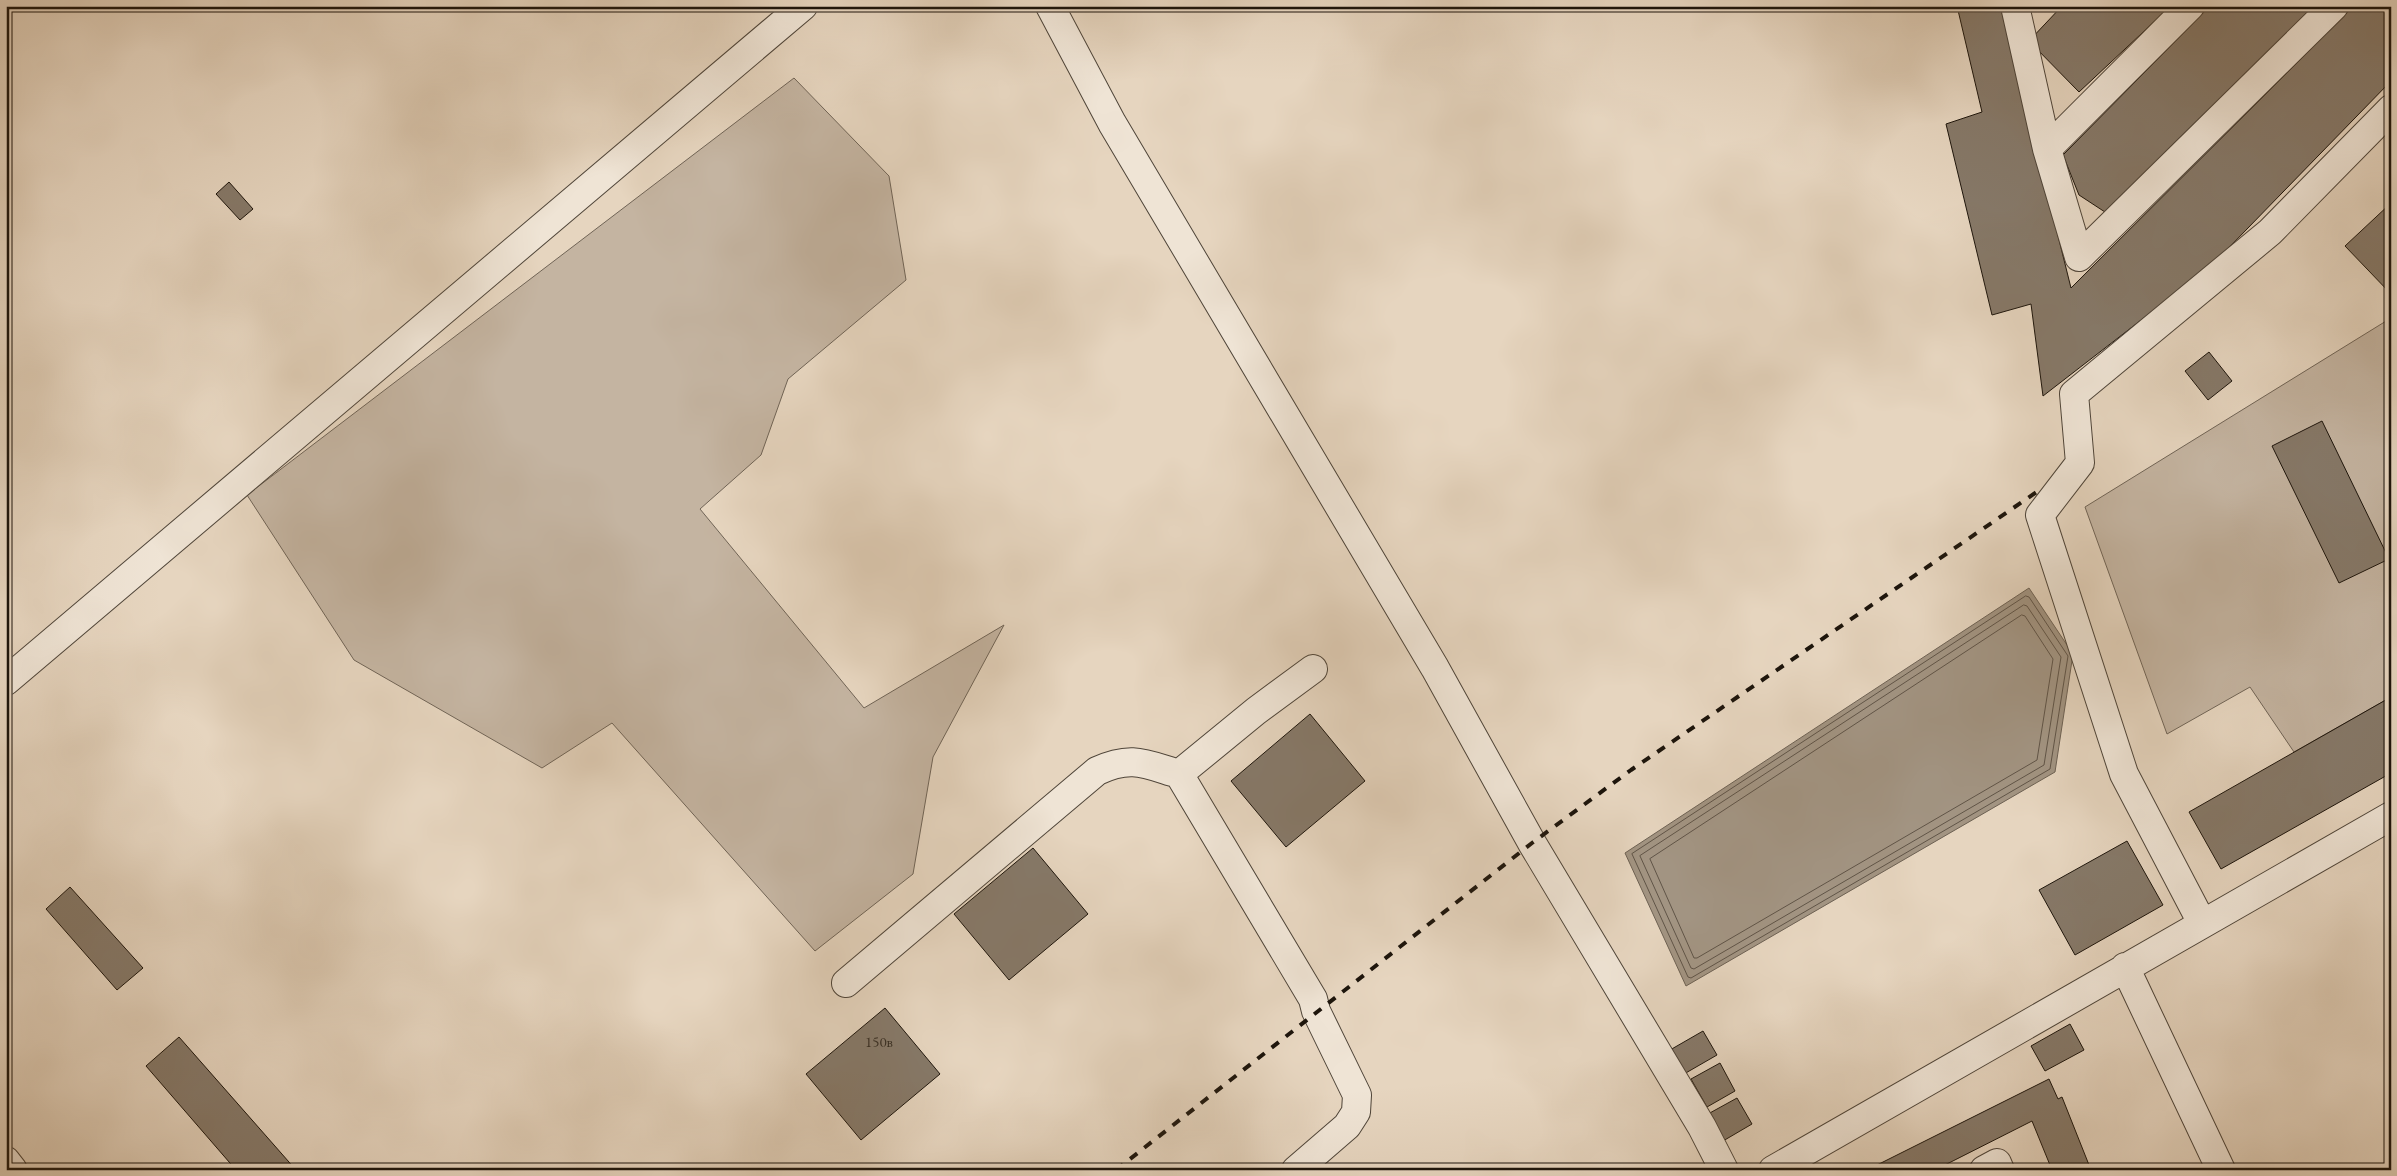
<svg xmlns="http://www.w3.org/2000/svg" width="2397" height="1176" viewBox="0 0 2397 1176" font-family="'EB Garamond',serif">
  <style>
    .green { fill: #c4b4a1; stroke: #706456 }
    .water { fill: #a29482; stroke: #6d6153 }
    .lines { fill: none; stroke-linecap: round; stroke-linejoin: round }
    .shore { stroke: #605447; stroke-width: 1 }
    .building { fill: #867969; stroke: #1d150c }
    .minor-casing { stroke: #4f4539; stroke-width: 30 }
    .minor { stroke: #efe4d5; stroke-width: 28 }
    .rail { stroke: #1d150c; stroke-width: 4; stroke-dasharray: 9 9; stroke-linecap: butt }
    .labels { text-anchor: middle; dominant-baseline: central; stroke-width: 4; stroke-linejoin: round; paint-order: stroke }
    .number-label { font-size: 15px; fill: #372e23 }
  </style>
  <rect width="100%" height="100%" fill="#e6d5bf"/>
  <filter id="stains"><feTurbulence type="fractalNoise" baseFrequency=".004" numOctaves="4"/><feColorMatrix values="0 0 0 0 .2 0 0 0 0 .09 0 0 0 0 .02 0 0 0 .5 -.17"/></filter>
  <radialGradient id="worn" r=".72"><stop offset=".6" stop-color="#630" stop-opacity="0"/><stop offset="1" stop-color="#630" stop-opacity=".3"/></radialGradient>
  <path class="green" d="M794,78L889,176L906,280L788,379L761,455L700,509L864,708L1004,625L933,757L913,874L815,951L612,723L542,768L354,660L247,495Z
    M2391,318V697L2294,752L2250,687L2167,734L2085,507Z"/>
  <path class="water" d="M2029,588L2073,654L2055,772L1686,986L1625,853Z"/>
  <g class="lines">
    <path class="shore" d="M2026,596L2029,597L2068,656L2050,769L1691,978L1688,977L1632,854Z
      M2024,605L2027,606L2061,657L2044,765L1694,969L1691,968L1640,856Z
      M2022,615L2025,616L2053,659L2037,760L1697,958H1694L1650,859Z"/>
  </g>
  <path class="building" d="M1957,6H2001L2071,288L2354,6H2391V81L2211,266L2043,396L2031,304L1992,315L1946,124L1982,112Z
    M2062,6H2171L2079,92L2029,41Z
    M2210,6H2321L2108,214L2079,195L2063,155Z
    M229,182L253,209L240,220L216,194Z
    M2391,203V294L2345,246Z
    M2209,352L2232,381L2208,400L2185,371Z
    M2322,421L2389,559L2339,583L2272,446Z
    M2391,697V773L2221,869L2189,812Z
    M1310,714L1365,781L1286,847L1231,781Z
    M2127,841L2163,905L2075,955L2039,890Z
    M1033,848L1088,914L1009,980L954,914Z
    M70,887L143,968L117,990L46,909Z
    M885,1008L940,1074L861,1140L806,1074Z
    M2070,1024L2084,1050L2045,1071L2031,1046Z
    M1703,1031L1717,1055L1684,1074L1670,1050Z
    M179,1037L296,1170H236L146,1066Z
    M1720,1063L1735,1091L1707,1107L1691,1079Z
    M2049,1079L2058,1099L2062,1097L2091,1170H2052L2032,1121L1935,1170H1867Z
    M1737,1098L1752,1124L1723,1141L1708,1114Z"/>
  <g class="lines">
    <g class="minor-casing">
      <path id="minor" d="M1050,6L1112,123L1435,668L1532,843L1702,1127L1724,1170
        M2015,6L2047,149L2079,257L2334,6
        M2047,149L2190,6
        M6,681L803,6
        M1179,774L1256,711L1313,669
        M2202,923L2124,774L2040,515L2080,463L2074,394L2270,232L2391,109
        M2125,967L2221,1170
        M846,983L1097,771C1132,755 1145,764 1179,774L1313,999L1316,1011L1357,1095L1356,1112L1347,1126L1296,1170
        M6,1161L13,1170
        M1773,1170L2391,816
        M1984,1170L1997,1163L2000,1170"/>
    </g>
    <use href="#minor" class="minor"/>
    <path class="rail" d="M1116,1170L1532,843L1631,770L2041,489"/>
  </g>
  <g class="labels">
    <g class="number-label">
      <text x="879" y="1041">150в</text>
    </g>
  </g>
  <rect width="2397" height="1176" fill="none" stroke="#e6d5bf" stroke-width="25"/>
  <rect x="8" y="8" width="2382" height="1161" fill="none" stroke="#1d150c" stroke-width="2.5"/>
  <rect x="12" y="12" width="2372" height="1151" fill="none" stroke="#1d150c"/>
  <rect width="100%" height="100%" filter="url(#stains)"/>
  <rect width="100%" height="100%" fill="url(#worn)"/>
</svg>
